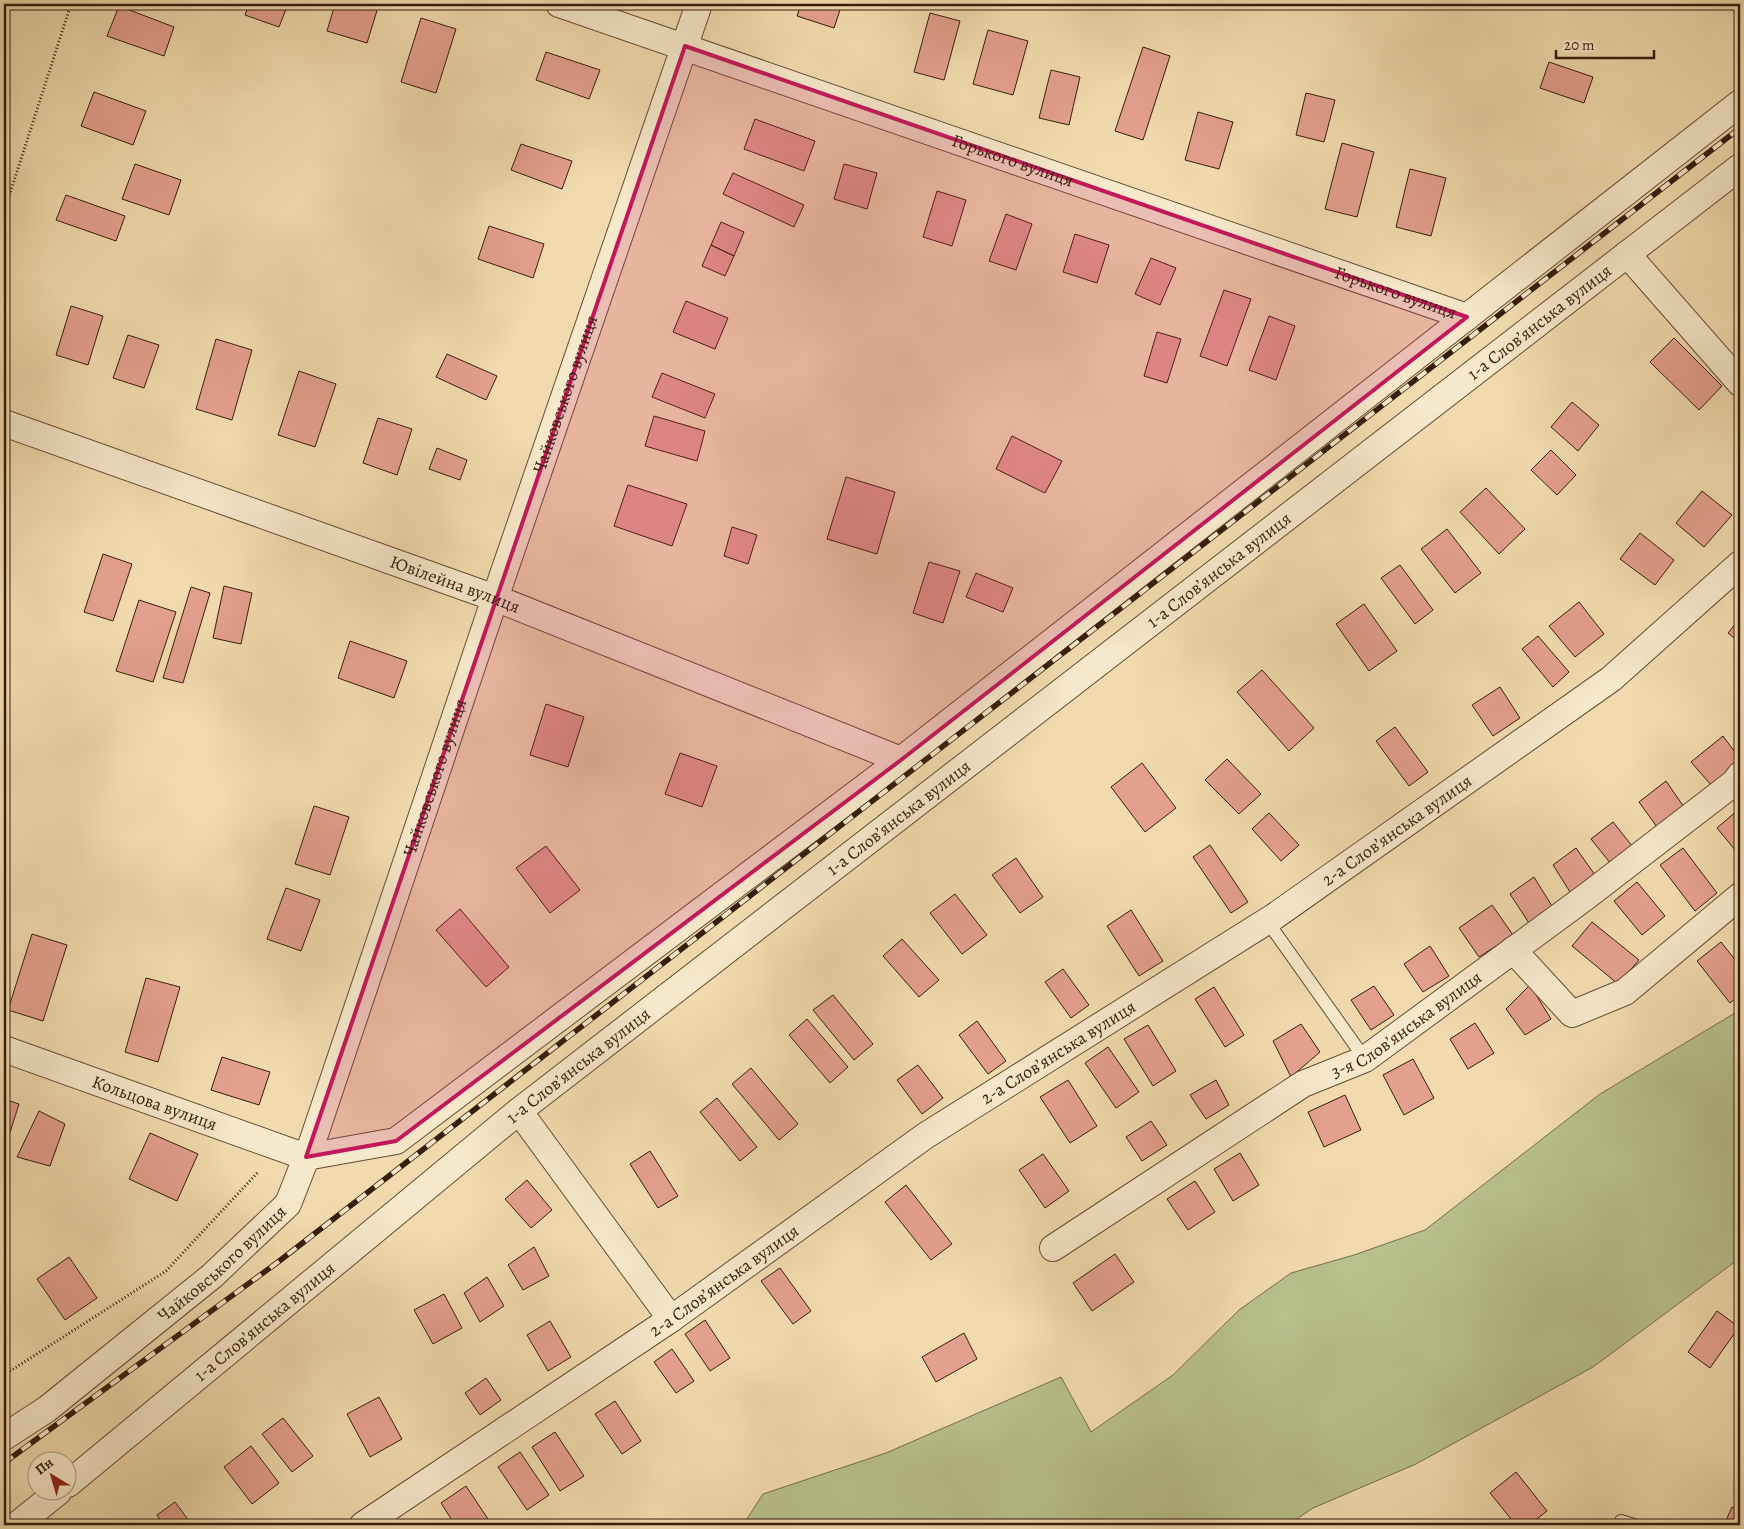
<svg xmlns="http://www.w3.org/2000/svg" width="1744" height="1529" viewBox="0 0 1744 1529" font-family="Alegreya,serif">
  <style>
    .green { fill: #b8c08b; stroke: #776e4c }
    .building { fill: #e4a08e; stroke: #361d0c }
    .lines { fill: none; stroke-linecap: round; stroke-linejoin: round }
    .lane-casing { stroke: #654c34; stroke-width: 14 }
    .street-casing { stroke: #654c34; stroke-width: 28 }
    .path { stroke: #361d0c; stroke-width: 3; stroke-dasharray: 1 2.5; stroke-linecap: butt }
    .lane { stroke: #f6e8ca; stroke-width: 12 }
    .street { stroke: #f6e8ca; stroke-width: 26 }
    .rail-casing { stroke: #361d0c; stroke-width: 5.5 }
    .rail { stroke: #f6e8ca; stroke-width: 4; stroke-dasharray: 11; stroke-linecap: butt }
    .marked { fill: #c2185b; fill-opacity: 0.2; stroke: #c2185b; stroke-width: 4; stroke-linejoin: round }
    .labels { text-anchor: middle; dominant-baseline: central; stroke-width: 4.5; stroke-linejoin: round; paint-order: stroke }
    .street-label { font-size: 18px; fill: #361d0c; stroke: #f6e8ca }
  </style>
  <rect width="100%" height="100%" fill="#f1dbae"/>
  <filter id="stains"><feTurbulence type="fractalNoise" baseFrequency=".004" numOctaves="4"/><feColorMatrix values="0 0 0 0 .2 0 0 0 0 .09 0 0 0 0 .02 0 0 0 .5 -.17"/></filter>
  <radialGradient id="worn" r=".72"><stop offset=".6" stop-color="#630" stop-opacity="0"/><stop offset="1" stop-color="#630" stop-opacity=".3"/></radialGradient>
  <path class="green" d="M1740,1010V1258L1593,1367L1416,1464L1313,1508L1288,1525H743L763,1494L886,1453L1061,1377L1091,1432L1173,1375L1239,1310L1291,1273L1354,1255L1425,1230L1600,1094Z"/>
  <path class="building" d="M249,4H288L279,27L245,15Z
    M335,4H379L367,43L327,31Z
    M801,4H842L834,28L797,16Z
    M119,6L174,27L164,56L107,36Z
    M930,13L960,21L944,80L914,72Z
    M421,18L456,29L436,93L401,82Z
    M988,30L1028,41L1013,95L973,84Z
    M1143,47L1170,56L1143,140L1115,131Z
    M546,52L600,70L589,99L536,80Z
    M1549,62L1593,77L1584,103L1540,88Z
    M1051,70L1080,77L1069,125L1039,118Z
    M94,92L146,111L133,145L81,126Z
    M1306,93L1335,100L1324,142L1296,135Z
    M1198,112L1233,122L1219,169L1185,160Z
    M755,119L815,141L804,171L744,149Z
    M1342,143L1374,152L1357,217L1325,209Z
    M521,144L572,161L562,189L511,170Z
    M135,164L181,180L169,215L122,199Z
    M844,164L877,173L867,209L834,199Z
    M1410,169L1446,178L1431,236L1396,227Z
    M733,173L804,205L794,227L723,194Z
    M937,191L966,200L952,246L923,237Z
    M66,195L125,216L116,241L56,220Z
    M1006,214L1032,224L1016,270L989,261Z
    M721,222L744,232L734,256L711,245Z
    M489,226L544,244L533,278L478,259Z
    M1075,234L1109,245L1097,283L1063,272Z
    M711,245L734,256L725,276L702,266Z
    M1151,258L1176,268L1160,305L1135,294Z
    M1224,290L1251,299L1227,366L1200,356Z
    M686,301L728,318L715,349L673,332Z
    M71,306L103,316L88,365L56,355Z
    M1269,316L1295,326L1276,380L1249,370Z
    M1157,332L1181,339L1167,383L1144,376Z
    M128,335L159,345L144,388L113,378Z
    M1674,338L1722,386L1699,410L1650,362Z
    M216,339L252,350L232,420L196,409Z
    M447,354L497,376L486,400L436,377Z
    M299,371L336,384L315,447L278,435Z
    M662,373L715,394L705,418L652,397Z
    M1572,402L1599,425L1578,451L1551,427Z
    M654,416L705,431L697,461L645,446Z
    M378,418L412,429L397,475L363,463Z
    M1012,436L1062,461L1045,493L996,469Z
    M437,448L467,460L460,480L429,469Z
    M1551,450L1576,475L1557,495L1531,470Z
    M846,477L895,492L877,554L827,539Z
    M628,485L687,504L672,546L614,526Z
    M1486,488L1525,529L1499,554L1460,512Z
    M1702,491L1732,515L1704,547L1676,523Z
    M732,527L757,535L748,564L724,556Z
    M1447,529L1481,573L1455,593L1421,549Z
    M1640,533L1674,560L1655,585L1620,559Z
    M103,554L132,564L113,621L84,612Z
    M929,562L960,571L943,623L913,613Z
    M1400,565L1433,610L1415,624L1381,578Z
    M976,573L1013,588L1003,612L966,597Z
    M224,586L252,593L241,644L213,638Z
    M191,587L210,593L183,683L163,678Z
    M139,600L176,612L153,682L116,671Z
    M1579,602L1604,634L1575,657L1549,626Z
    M1364,604L1397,651L1369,671L1336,624Z
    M1740,618V643L1728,633Z
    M1538,636L1569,672L1553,687L1522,649Z
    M350,641L407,661L394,698L338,678Z
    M1262,670L1314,728L1289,751L1237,692Z
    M1500,687L1520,718L1493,736L1472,705Z
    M546,704L584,717L568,767L530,755Z
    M1395,727L1428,772L1409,786L1376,741Z
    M1723,736L1740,759V763L1712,786L1691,762Z
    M680,753L717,766L702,807L665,794Z
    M1227,759L1261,794L1239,814L1205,780Z
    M1142,763L1176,808L1145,832L1111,787Z
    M1666,781L1684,807L1657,827L1639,802Z
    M314,806L349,817L330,875L295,864Z
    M1739,809L1740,810V856L1717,828Z
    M1269,813L1299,845L1281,861L1252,829Z
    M1613,822L1633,847L1611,864L1591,839Z
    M1210,845L1248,902L1231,913L1193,857Z
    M546,846L580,890L550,913L516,868Z
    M1576,848L1595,875L1572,895L1553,865Z
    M1683,848L1717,893L1695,911L1660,865Z
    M1016,858L1043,897L1020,913L992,875Z
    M1534,877L1552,906L1529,923L1510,894Z
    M1637,882L1665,916L1642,935L1614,901Z
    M286,888L320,900L301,951L267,939Z
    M955,894L987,935L962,954L930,913Z
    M1492,905L1513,935L1479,957L1459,928Z
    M460,909L509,967L486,987L436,930Z
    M1131,910L1163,961L1139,976L1107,926Z
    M1592,922L1639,960L1618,984L1572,946Z
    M32,934L67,945L43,1021L8,1010Z
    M902,939L939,980L919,997L883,956Z
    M1721,942L1740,966V995L1730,1003L1697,961Z
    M1430,946L1449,976L1423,992L1404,964Z
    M1063,969L1089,1005L1071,1018L1045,982Z
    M146,978L180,987L158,1062L125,1052Z
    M1530,985L1551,1019L1525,1035L1506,1009Z
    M1374,986L1394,1015L1371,1030L1351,1000Z
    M1214,987L1244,1035L1225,1047L1195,999Z
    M833,995L873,1044L854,1060L813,1010Z
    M807,1019L848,1067L830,1083L789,1035Z
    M977,1021L1006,1061L988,1074L959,1035Z
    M1475,1023L1494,1053L1468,1069L1450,1039Z
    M1301,1024L1320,1052L1291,1077L1273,1041Z
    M1148,1025L1176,1071L1153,1086L1124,1039Z
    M1108,1047L1139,1092L1116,1108L1085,1063Z
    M222,1057L270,1072L259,1105L211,1090Z
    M1413,1059L1434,1098L1404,1115L1383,1075Z
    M918,1065L943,1098L922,1114L897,1080Z
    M751,1068L798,1124L779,1140L732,1084Z
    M1068,1080L1097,1126L1070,1143L1040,1097Z
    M1216,1080L1229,1105L1206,1119L1190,1095Z
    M1345,1095L1361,1130L1324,1147L1308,1112Z
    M717,1098L757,1147L740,1161L700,1112Z
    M4,1099L19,1104L6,1145L4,1144Z
    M39,1111L65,1124L50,1166L17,1157Z
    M1151,1121L1167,1145L1142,1161L1126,1137Z
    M150,1133L198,1154L177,1201L129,1179Z
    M650,1151L678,1196L658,1208L630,1164Z
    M1240,1153L1259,1185L1233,1201L1214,1169Z
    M1043,1154L1069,1191L1045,1208L1019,1170Z
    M527,1180L552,1210L531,1228L505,1199Z
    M1195,1181L1215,1212L1188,1230L1167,1199Z
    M906,1185L952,1244L931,1260L885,1202Z
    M534,1247L549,1276L523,1290L508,1265Z
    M1115,1254L1134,1282L1092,1311L1073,1283Z
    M69,1257L97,1298L65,1320L37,1279Z
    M780,1268L811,1311L793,1324L761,1281Z
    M487,1277L504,1306L480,1322L464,1293Z
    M444,1294L462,1328L433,1344L414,1310Z
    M1717,1311L1739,1327L1710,1368L1688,1352Z
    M705,1320L730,1358L710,1371L685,1334Z
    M550,1321L571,1357L548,1371L527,1335Z
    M964,1333L977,1359L936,1382L922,1357Z
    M672,1349L694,1381L676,1393L654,1362Z
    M486,1378L501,1400L480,1415L465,1393Z
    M379,1397L402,1439L370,1457L347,1414Z
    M615,1401L641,1441L622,1454L595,1414Z
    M283,1418L313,1456L292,1472L262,1434Z
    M555,1432L584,1476L560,1491L532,1447Z
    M251,1446L279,1483L252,1504L224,1467Z
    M520,1452L549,1495L527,1510L498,1467Z
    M1516,1472L1547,1511L1529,1525H1516L1490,1493Z
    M466,1486L492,1525H455L441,1503Z
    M175,1502L192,1525H164L157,1515Z
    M1732,1507L1740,1511V1525H1724Z"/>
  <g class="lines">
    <g class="lane-casing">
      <path id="lane" d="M1267,921L1365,1059
        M1621,1521L1634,1525"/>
    </g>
    <g class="street-casing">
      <g id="street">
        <path id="s1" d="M559,4L1467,317"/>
        <path d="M1627,254L1740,383"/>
        <path id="s2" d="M4,423L495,598L901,760"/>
        <path d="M1513,950L1572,1014L1625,992L1740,896"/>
        <path id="s3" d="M4,1049L306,1157L396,1141L901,760L1740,103"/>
        <path d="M519,1111L671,1319"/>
        <path id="s4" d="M1053,1248L1303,1084L1365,1059L1587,896L1735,782L1740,775"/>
        <path id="s5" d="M4,1437L47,1409L212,1276L288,1204L313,1140L495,598L699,4"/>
        <path id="s6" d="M68,1484L519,1111L1740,167"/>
        <path d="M17,1525L58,1492"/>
        <path id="s7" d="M363,1525L671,1319L925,1136L1275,916L1611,679L1740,564"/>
      </g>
    </g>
    <path class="path" d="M4,212L71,4
      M4,1375L166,1271L259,1171"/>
    <use href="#lane" class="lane"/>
    <use href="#street" class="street"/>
    <g class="rail-casing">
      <path id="rail" d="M4,1463L278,1262L1740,128"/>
    </g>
    <use href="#rail" class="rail"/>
  </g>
  <path class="marked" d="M685,46L1467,317L901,760L396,1141L306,1157Z"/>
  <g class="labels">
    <g class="street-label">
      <text stroke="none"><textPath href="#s1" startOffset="480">Горького вулиця</textPath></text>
      <text stroke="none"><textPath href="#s1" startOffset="885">Горького вулиця</textPath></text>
      <text stroke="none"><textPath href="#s6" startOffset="1875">1-а Слов’янська вулиця</textPath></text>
      <text stroke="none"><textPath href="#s5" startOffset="1224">Чайковського вулиця</textPath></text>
      <text stroke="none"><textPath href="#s6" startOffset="1470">1-а Слов’янська вулиця</textPath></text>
      <text stroke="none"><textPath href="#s2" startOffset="479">Ювілейна вулиця</textPath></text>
      <text stroke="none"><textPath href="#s5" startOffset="819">Чайковського вулиця</textPath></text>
      <text stroke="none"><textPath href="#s6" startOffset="1065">1-а Слов’янська вулиця</textPath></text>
      <text stroke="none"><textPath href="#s7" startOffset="1246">2-а Слов’янська вулиця</textPath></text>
      <text stroke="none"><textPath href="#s4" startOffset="419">3-я Слов’янська вулиця</textPath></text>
      <text stroke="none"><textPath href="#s7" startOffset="841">2-а Слов’янська вулиця</textPath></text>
      <text stroke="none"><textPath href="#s6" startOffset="660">1-а Слов’янська вулиця</textPath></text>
      <text stroke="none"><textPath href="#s3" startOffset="160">Кольцова вулиця</textPath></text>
      <text stroke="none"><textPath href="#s5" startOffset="279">Чайковського вулиця</textPath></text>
      <text stroke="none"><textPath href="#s7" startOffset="436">2-а Слов’янська вулиця</textPath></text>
      <text stroke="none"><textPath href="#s6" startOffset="255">1-а Слов’янська вулиця</textPath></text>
    </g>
  </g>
  <rect width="1744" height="1529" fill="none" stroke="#f1dbae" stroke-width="20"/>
  <rect x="5" y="5" width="1734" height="1519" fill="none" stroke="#361d0c" stroke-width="2.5"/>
  <rect x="10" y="10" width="1724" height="1509" fill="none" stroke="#361d0c"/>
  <g transform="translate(52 1476) rotate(322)"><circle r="24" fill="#f6e8ca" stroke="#a9977e"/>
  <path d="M0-4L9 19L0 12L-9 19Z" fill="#8f2418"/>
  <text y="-8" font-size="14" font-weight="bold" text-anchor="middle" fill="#361d0c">Пн</text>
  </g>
  <path d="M1556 50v8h98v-8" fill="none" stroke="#361d0c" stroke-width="2.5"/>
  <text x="1564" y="50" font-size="15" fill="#361d0c" stroke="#f6e8ca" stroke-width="4" paint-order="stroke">20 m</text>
  <rect width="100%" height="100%" filter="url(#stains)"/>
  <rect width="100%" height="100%" fill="url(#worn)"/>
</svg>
